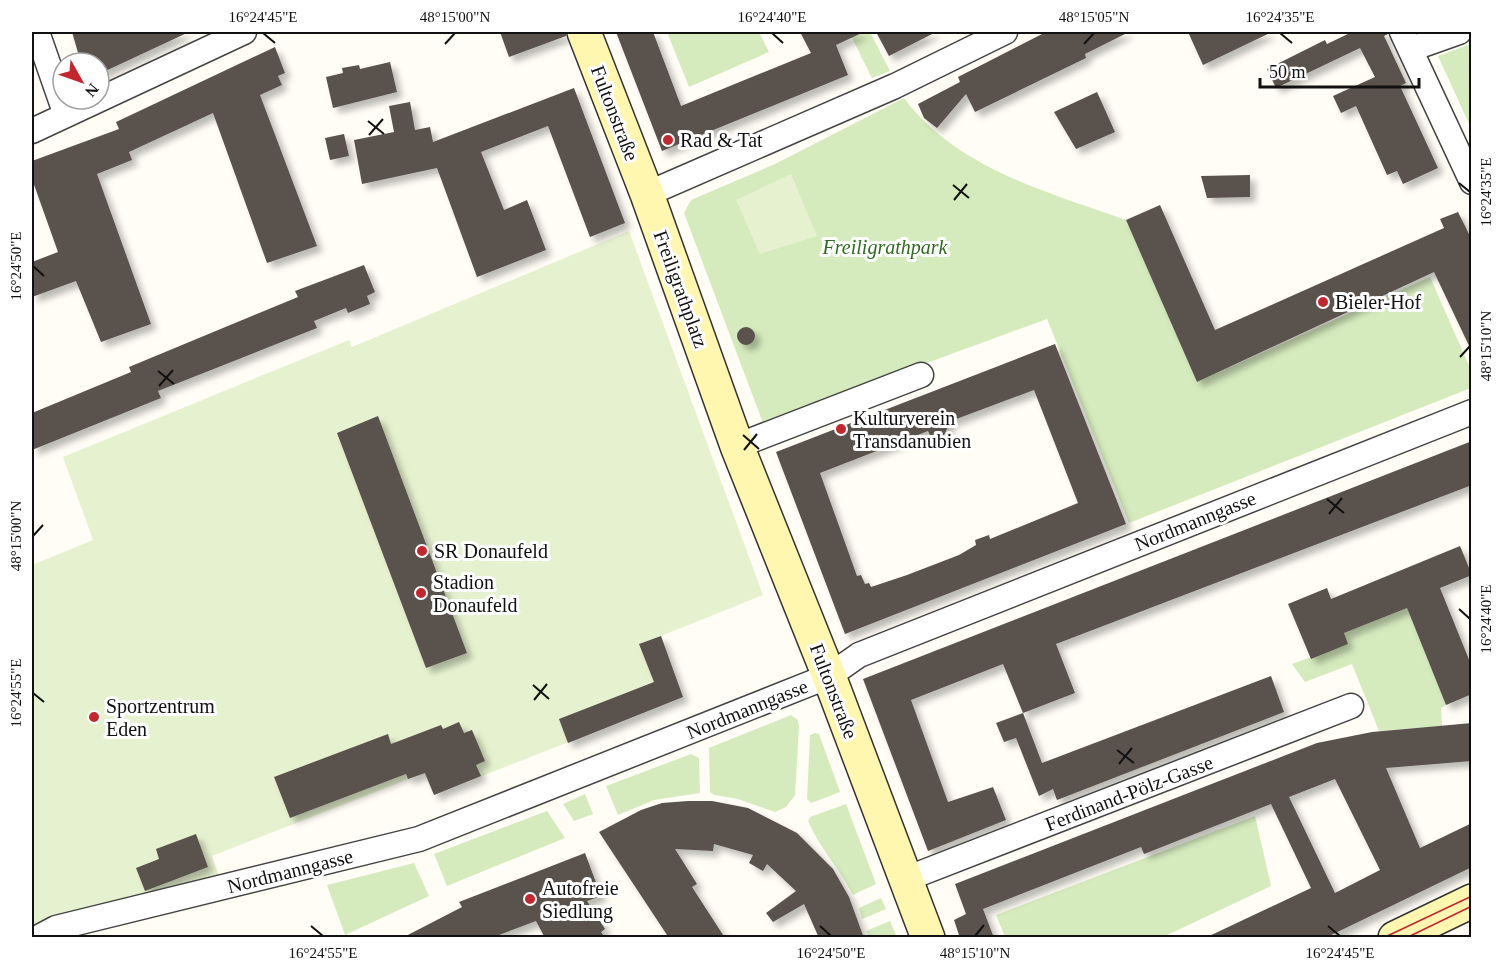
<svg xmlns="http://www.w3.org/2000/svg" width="1503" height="969" viewBox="0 0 1503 969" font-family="'Times New Roman',serif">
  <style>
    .green { fill: #d5ebbd }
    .pitch { fill: #e6f2cf }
    .building { fill: #5a524d; fill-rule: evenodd; filter: url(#shadow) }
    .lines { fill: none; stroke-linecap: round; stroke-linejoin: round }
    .street-casing { stroke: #444; stroke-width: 27 }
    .secondary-casing { stroke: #333; stroke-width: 36 }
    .street { stroke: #fff; stroke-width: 24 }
    .secondary { stroke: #fff6b0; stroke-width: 33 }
    .tram { stroke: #c4262e; stroke-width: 1.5 }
    .ticks { fill: none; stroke: #111; stroke-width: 2 }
    .poi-dot { fill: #c4262e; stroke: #fff; stroke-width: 2 }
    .labels { text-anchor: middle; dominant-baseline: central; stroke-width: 6; stroke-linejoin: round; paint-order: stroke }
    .street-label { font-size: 20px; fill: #111; stroke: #fff }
    .poi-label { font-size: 20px; fill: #111; stroke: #fff; text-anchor: start }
    .park-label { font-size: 20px; font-style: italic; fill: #2f6b1f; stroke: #fff }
    .neatline { fill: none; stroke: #111; stroke-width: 2 }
    .ticks-label { font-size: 15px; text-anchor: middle; fill: #111 }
  </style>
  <defs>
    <filter id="shadow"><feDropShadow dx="5.5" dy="5.5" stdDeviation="3" flood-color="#0004"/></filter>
  </defs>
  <rect width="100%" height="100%" fill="#fffdf5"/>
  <path class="green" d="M667,32H759L769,52L689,87Z
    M849,32H870L890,71L872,78Z
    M1471,44H1472L1471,128L1438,56Z
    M904,98C956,168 1047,192 1126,220L1197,382L1430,277L1471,370V388L1129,523L1047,319L763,423L684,213L691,200L775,164Z
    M1407,608L1446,705L1441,708L1442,726L1379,731L1352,664L1305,682L1292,664L1347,644L1344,633Z
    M791,715L798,720L799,727L795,795L786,807L775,812L738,799L714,795L710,792L709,748Z
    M815,733L819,734L840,792L811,803L807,799L810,735Z
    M691,754L699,758L700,793L654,800L618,815L606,786Z
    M585,794L593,814L574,821L563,804Z
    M846,804L876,884L853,895C839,868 820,849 808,821L810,817Z
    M547,811L565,838L447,886L434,854Z
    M1255,816L1271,886L1163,937H1005L996,915Z
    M414,863L429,896L345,935L327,885Z
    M881,898L886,909L862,919L859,908Z
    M890,921L897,937H869L866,931Z"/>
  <path class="pitch" d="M791,174L817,236L760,254L736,200Z
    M629,231L763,595L661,636L683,697L434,795L424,773L212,856L219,876L50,919L32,931V565L93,540L63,457L349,340L352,347Z"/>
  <path class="building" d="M72,32H189L99,74V63H81Z
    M500,32H566V36L509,57Z
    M616,32H653L681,106L811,53L800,32H864L836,45L848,75L662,151Z
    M876,32H936L889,56Z
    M1046,32H1129L1085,54L1086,58L975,112L966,94L937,128L924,118L918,104L960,82L958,77Z
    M1188,32H1272L1203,65Z
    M1352,32H1388V34L1384,36L1406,83L1400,86L1438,168L1403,184L1397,171L1387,175L1356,106L1341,113L1333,96L1375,77L1360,48L1276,88L1267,69L1325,40L1327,44Z
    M275,47L285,73L278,76L282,85L260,95L317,246L267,263L213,113L129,152L132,160L97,174L151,324L101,342L76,281L32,297V262L58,252L32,179V161L119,129L116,122Z
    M390,62L397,92L333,108L326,77L343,73L342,68L359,65L360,69Z
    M574,88L625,223L590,237L548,126L481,152L504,210L527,200L546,250L477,277L437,168L362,184L354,140L394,132L389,106L410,102L415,130L430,127L433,142Z
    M1097,92L1115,132L1076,149L1054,112Z
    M344,134L349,156L330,160L325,138Z
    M1250,175V197L1207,198L1201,176Z
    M1160,205L1215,330L1444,228L1440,219L1458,212L1472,240V352L1434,272L1197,382L1126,220Z
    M364,265L375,292L367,296L370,304L348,313L346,308L314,321L317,328L158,391L161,398L32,450V413L131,372L129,367L298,297L295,291Z
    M737 336a9 9 0 1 1 18 0a9 9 0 1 1-18 0Z
    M1055,344L1126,524L845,634L776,452ZM1034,390L1078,503L990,539L989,535L975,540L976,545L959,555L907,575L871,587L869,583L865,584L861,575L857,576L820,473L928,431L930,435L939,437L944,435L951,421Z
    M378,416L467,653L426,668L337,433Z
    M1472,441V485L1056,644L1075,693L1023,713L1003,664L911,700L948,802L993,787L1006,820L928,851L863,679Z
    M1460,546L1472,575L1440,588L1472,667V694L1446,705L1407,608L1344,633L1348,644L1311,659L1288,604L1327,588L1331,599Z
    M661,636L683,697L568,743L559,719L654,682L639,644Z
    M1271,676L1284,712L1057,800L1053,789L1039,796L1016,738L1004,742L996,723L1023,713L1042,763Z
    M459,722L464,733L472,730L485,761L476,765L481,776L434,795L425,773L408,779L406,774L290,818L274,777L388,734L391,744L441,725L443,729Z
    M1472,723V761L1386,768L1420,848L1472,823V867L1325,938H1205L1311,888L1271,804L1144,854L1141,847L983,909L994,938H960L954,920L966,914L955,884L1317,743L1372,732ZM1335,779L1380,870L1335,893L1289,797Z
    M688,801H712L748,808L797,833L833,869L849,897L864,938H819L804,904L773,922L766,913L796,891L767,864L763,871L749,863L753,855L714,844L713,851L675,849L697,884L692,887L725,938H669L599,832L641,810L662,803Z
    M196,834L208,867L145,891L136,868L159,859L156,849Z
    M585,853L601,896L587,901L605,929L601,932L605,938H545L536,921L491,938H402L462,907L459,902Z"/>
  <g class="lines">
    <g class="street-casing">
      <path id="street" d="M37,32L66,115
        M1402,32L1472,182
        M1411,49L1459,32
        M32,131L244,32
        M647,194L895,86L1005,32
        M737,446L921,375
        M906,879L1351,706
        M37,938L56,928L419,839L829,676L859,655L1472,412"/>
    </g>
    <g class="secondary-casing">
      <path id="secondary" d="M584,32L647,194L737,446L829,676L928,938
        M1395,938L1472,901"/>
    </g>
    <use href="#street" class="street"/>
    <use href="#secondary" class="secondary"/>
    <path class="tram" d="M1383,938L1472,896
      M1406,938L1472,906"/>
  </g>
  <path class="ticks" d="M263,33L275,43M772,33L783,43M1280,33L1292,43M445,44L455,33M1084,44L1094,33M368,121L384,134M369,135L383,119M1459,183L1470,192M953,185L969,198M954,200L967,184M33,266L44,276M1460,357L1470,346M158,371L174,384M159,386L173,370M743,435L759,449M744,450L757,434M1327,499L1344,513M1329,514L1342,498M33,536L43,525M1459,609L1470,619M533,685L549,699M33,693L44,702M534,700L547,684M1117,750L1134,763M1119,764L1132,748M311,926L323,936M820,926L831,936M1328,926L1340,936M975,936L984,925"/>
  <g class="poi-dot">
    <circle cx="668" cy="140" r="6"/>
    <circle cx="1323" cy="302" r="6"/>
    <circle cx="841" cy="429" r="6"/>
    <circle cx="422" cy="551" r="6"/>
    <circle cx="421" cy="593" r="6"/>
    <circle cx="94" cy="717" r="6"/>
    <circle cx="530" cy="899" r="6"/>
  </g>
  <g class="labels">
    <g class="street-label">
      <text transform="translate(615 113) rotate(69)">Fultonstraße</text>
      <text transform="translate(681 289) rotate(70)">Freiligrathplatz</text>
      <text transform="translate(1195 521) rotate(-22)">Nordmanngasse</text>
      <text transform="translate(834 691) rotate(69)">Fultonstraße</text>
      <text transform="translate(747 709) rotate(-22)">Nordmanngasse</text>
      <text transform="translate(1129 793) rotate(-21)">Ferdinand-Pölz-Gasse</text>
      <text transform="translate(290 871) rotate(-14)">Nordmanngasse</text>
    </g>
    <g class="poi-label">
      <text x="680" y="140">Rad &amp; Tat</text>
      <text x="1335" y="302">Bieler-Hof</text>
      <text x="853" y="418">Kulturverein<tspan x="853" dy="23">Transdanubien</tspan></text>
      <text x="434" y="551">SR Donaufeld</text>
      <text x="433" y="582">Stadion<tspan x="433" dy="23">Donaufeld</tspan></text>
      <text x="106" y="706">Sportzentrum<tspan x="106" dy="23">Eden</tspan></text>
      <text x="542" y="888">Autofreie<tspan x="542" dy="23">Siedlung</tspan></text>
    </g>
    <g class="park-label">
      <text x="885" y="247">Freiligrathpark</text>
    </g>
  </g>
  <rect width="1503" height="969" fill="none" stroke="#ffffff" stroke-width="66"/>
  <g transform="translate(81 81) rotate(130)"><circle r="28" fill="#ffffff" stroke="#a0a0a0" stroke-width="1.5"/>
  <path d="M0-4.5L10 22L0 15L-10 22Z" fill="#c4262e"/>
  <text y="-9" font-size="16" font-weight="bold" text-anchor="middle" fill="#111111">N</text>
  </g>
  <path d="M1260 78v9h159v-9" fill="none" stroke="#111111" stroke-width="3"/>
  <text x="1269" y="78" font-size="18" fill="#111111" stroke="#ffffff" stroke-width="4.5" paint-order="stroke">50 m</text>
  <rect x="33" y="33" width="1437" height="903" class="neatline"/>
  <g class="ticks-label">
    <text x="263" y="22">16°24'45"E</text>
    <text x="455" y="22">48°15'00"N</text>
    <text x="772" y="22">16°24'40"E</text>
    <text x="1094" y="22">48°15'05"N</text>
    <text x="1280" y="22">16°24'35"E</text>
    <text transform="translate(1486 192) rotate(-90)" y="5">16°24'35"E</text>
    <text transform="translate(16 266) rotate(-90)" y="5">16°24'50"E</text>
    <text transform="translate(1486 346) rotate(-90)" y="5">48°15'10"N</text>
    <text transform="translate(16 536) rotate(-90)" y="5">48°15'00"N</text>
    <text transform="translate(1486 619) rotate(-90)" y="5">16°24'40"E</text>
    <text transform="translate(16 693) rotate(-90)" y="5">16°24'55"E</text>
    <text x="323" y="958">16°24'55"E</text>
    <text x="831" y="958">16°24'50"E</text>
    <text x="975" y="958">48°15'10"N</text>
    <text x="1340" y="958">16°24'45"E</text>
  </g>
</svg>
